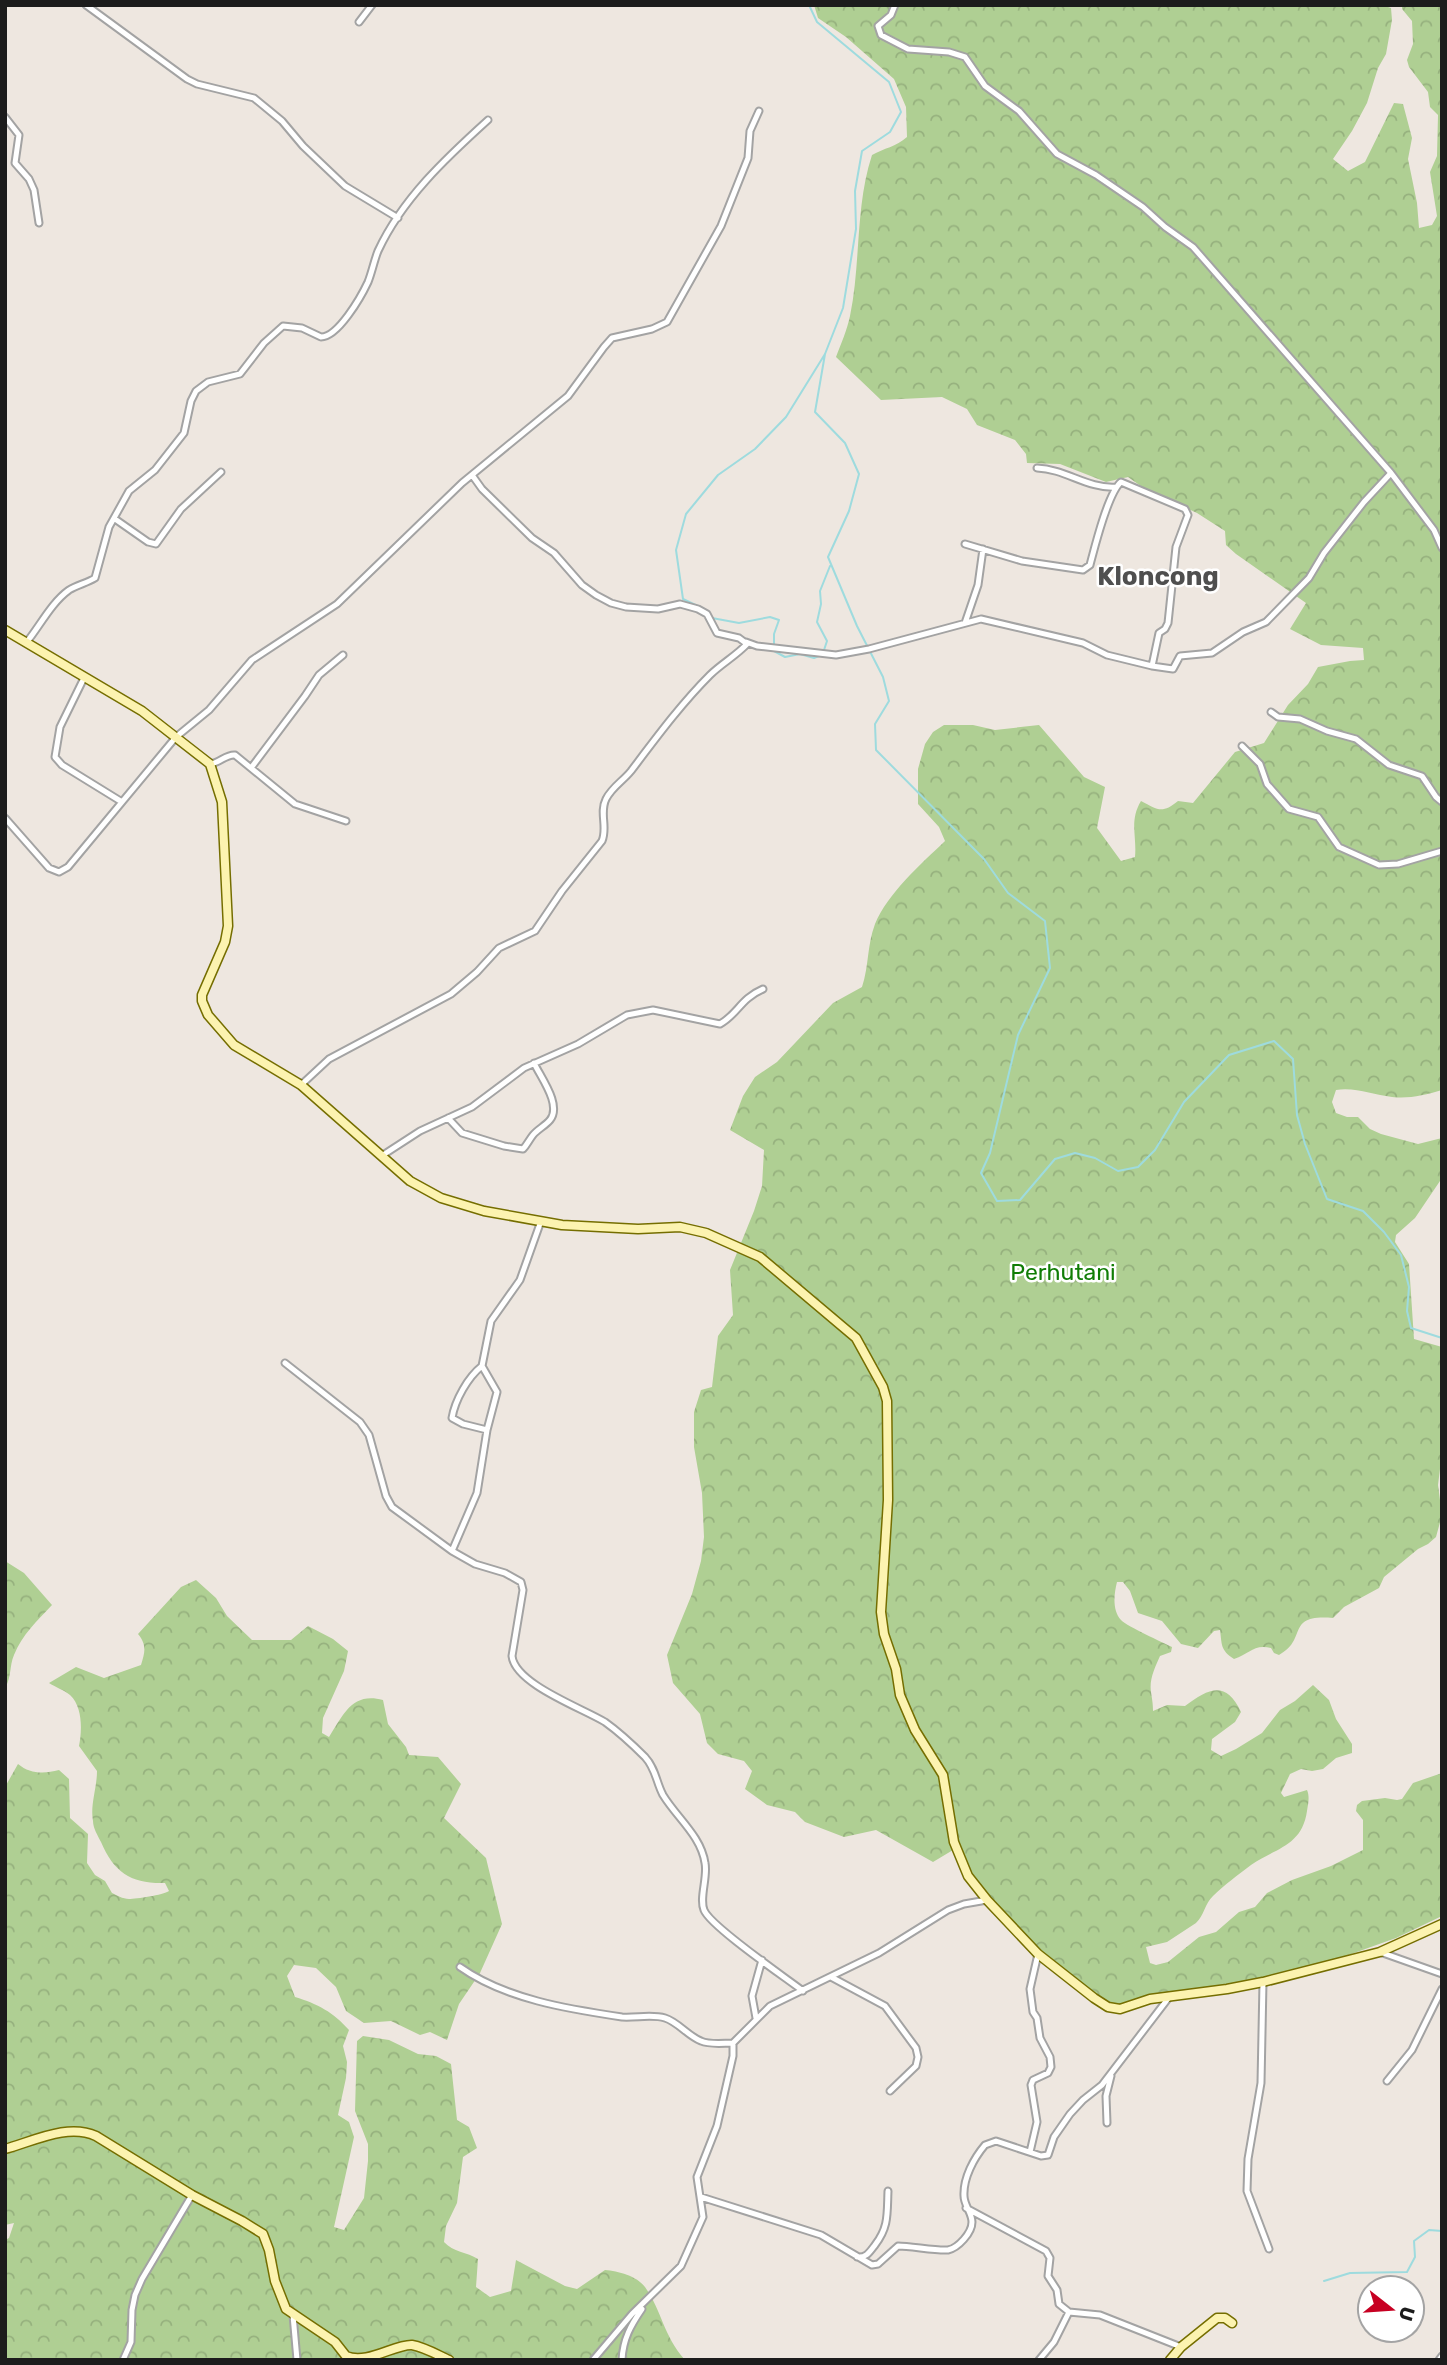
<svg xmlns="http://www.w3.org/2000/svg" width="1447" height="2365" viewBox="0 0 1447 2365" font-family="Rubik,sans-serif">
  <style>
    .forest { fill: url(#forest-crowns) }
    .lines { fill: none; stroke-linecap: round; stroke-linejoin: round }
    .stream { stroke: #9edbde; stroke-width: 2 }
    .street-casing { stroke: #a3a3a3; stroke-width: 9 }
    .secondary-casing { stroke: #756e00; stroke-width: 11 }
    .street { stroke: #fff; stroke-width: 5 }
    .secondary { stroke: #fcf3b0; stroke-width: 8 }
    .labels { text-anchor: middle; dominant-baseline: central; stroke-width: 5; stroke-linejoin: round; paint-order: stroke }
    .park-label { font-size: 23px; fill: #117d06; stroke: #fff }
    .quarter-label { font-size: 26px; font-weight: bold; fill: #4f4f4f; stroke: #fff }
  </style>
  <defs>
    <pattern id="forest-crowns" width="20" height="18" patternUnits="userSpaceOnUse" patternTransform="scale(1.75)"><rect width="20" height="18" fill="#afcf93"/><path d="M2 6a3 3 0 1 1 6 0M12 15a3 3 0 1 1 6 0" fill="none" stroke="#96b17e"/></pattern>
  </defs>
  <rect width="100%" height="100%" fill="#eee7e0"/>
  <path class="forest" d="M814,5H1382L1391,8L1392,20L1386,54L1378,68L1367,103L1352,131L1333,159L1348,171L1365,162L1394,103L1403,104L1412,138L1408,159L1417,203L1419,228L1432,225L1437,216L1430,172L1437,156L1438,115L1430,107L1428,92L1409,67L1407,60L1413,44L1412,21L1402,9V5H1442V1090C1425,1095 1409,1099 1392,1097C1373,1095 1356,1087 1336,1090L1332,1102L1336,1113L1347,1117H1358L1370,1129L1381,1134L1418,1144L1442,1138V1178L1415,1218L1396,1235L1395,1242L1409,1264L1414,1339L1442,1347V1453L1438,1485L1442,1515L1436,1537L1428,1544L1418,1549L1384,1577L1379,1588L1344,1607L1333,1618C1284,1614 1309,1639 1279,1655L1274,1653L1271,1648C1253,1644 1250,1654 1234,1659C1220,1650 1222,1644 1220,1630L1214,1631L1198,1648L1181,1644L1162,1621L1138,1613L1130,1591L1123,1582H1117C1114,1594 1112,1610 1121,1620C1128,1627 1162,1642 1172,1647L1171,1652L1160,1656C1155,1667 1149,1680 1151,1692C1152,1699 1153,1703 1153,1711L1167,1705L1185,1706C1209,1688 1226,1680 1241,1712L1235,1722L1212,1739L1211,1750L1221,1756L1236,1749L1262,1733L1280,1710L1295,1701L1313,1685L1329,1700L1336,1719L1352,1744V1753L1336,1758L1323,1769L1312,1771L1301,1769L1290,1774L1281,1793L1284,1797L1307,1790C1310,1797 1308,1804 1307,1811C1302,1846 1276,1848 1251,1865C1238,1875 1224,1885 1213,1896C1205,1903 1204,1916 1196,1923L1167,1942L1146,1947L1150,1963L1156,1965L1168,1962L1199,1937L1216,1932L1239,1912L1255,1907L1267,1893L1292,1880L1331,1866L1363,1850V1820L1356,1811L1357,1805L1362,1801L1385,1798L1397,1800L1402,1799L1413,1783L1442,1773V1916L1396,1938L1340,1958L1268,1978L1112,2005L1059,1967L1011,1921L970,1876L958,1847L933,1862L876,1830L844,1837L805,1822L795,1812L767,1805L745,1789L752,1771L744,1761L718,1754L707,1743L700,1714L673,1683L667,1655L692,1594L701,1561L704,1537L702,1493L694,1447V1412L701,1390L712,1387L718,1336L733,1315L730,1270L754,1211L762,1186L764,1150L730,1130L743,1096L755,1077L777,1062L833,1003L862,987C869,966 867,945 875,924C888,893 921,864 945,841L939,827L918,804V769L925,744L933,732L944,725H973L995,730L1039,725L1084,777L1105,787L1097,828L1121,861L1135,857C1137,836 1129,821 1141,801C1158,810 1162,814 1178,801L1193,803L1235,752L1264,743L1288,705L1308,684L1318,667L1350,661L1364,660L1363,648L1321,645L1290,629L1306,603L1236,554L1226,545L1225,531L1197,513L1145,489L1128,477L1106,482L1060,464L1027,463L1026,454L1015,440L977,425L967,409L942,397L881,400L836,357C841,344 847,330 850,316C861,263 855,207 872,155C884,148 896,147 907,137L906,107L894,79L846,37L818,18Z
    M5,1561L24,1573L52,1605C37,1621 22,1635 14,1655C9,1667 12,1676 5,1688Z
    M196,1580L216,1598L227,1616L252,1640H291L308,1626L333,1639L348,1651L344,1671L323,1718L322,1733L329,1737C344,1714 352,1692 383,1700L388,1724L406,1747L409,1755L438,1757L461,1784L444,1818L486,1858L502,1924L480,1973L459,2004L447,2040L430,2032L420,2035L391,2021L364,2023L346,2011L336,1987L316,1968L294,1965L287,1976L295,1997C318,2004 333,2012 349,2030L343,2046L347,2062L346,2078L338,2115L349,2122L354,2137L334,2227L344,2230L364,2198L368,2161V2144L355,2111L357,2041L363,2036L389,2040L418,2054L436,2056L451,2064L457,2120L469,2127L477,2148L463,2157L457,2203L446,2226L444,2242C453,2252 467,2252 478,2259L476,2287L490,2297L511,2291L516,2260L565,2286L577,2289L605,2270C618,2271 637,2276 645,2287C662,2311 663,2335 685,2360H5V2240L9,2238L14,2223L5,2225V1787L18,1764C30,1774 44,1774 59,1770L69,1779L70,1818L88,1834L87,1863L95,1875L105,1881L112,1893C116,1895 123,1899 129,1899C136,1899 163,1895 169,1891L165,1883C132,1884 114,1873 101,1842C98,1836 93,1828 93,1821C90,1805 97,1788 97,1771L79,1746C82,1731 83,1707 70,1695C64,1690 55,1687 49,1683L76,1667L104,1678L141,1665C145,1652 147,1645 138,1634L181,1587Z"/>
  <g class="lines">
    <path class="stream" d="M825,354L815,412L845,443L859,474L849,511L828,557L857,626L883,677L889,701L875,724L876,750L984,859L1008,893L1045,921L1050,968L1018,1035L990,1153L981,1173L997,1201L1020,1200L1055,1159L1075,1153L1095,1158L1118,1171L1138,1167L1155,1150L1184,1102L1229,1055L1274,1041L1293,1059L1297,1115L1305,1144L1327,1199L1363,1211L1384,1232L1401,1255L1409,1287L1407,1311L1411,1328L1442,1338
      M704,609L683,599L676,550L686,514L718,475L755,449L786,417L825,354L843,308L856,229L855,191L862,151L890,132L901,112L889,82L817,22L809,5
      M712,618L739,623L770,617L779,620L774,634V651L785,657L800,654L814,658L819,656
      M823,653L827,641L817,622L821,604L820,591L830,566
      M1324,2281L1350,2273L1407,2272L1415,2257L1414,2241L1429,2230L1442,2231"/>
    <g class="street-casing">
      <path id="street" d="M86,5L187,79L197,84L254,98L282,121L303,146L345,186L398,218
        M895,5L891,15L878,26L881,35L908,49L949,52L965,57L985,86L1019,111L1057,154L1096,175L1143,207L1165,227L1193,247L1391,473L1434,530L1442,548
        M359,22L372,5
        M5,117L19,135L15,163L29,179L34,190L39,223
        M1037,468C1066,469 1087,489 1116,487
        M115,519L148,542L156,544L181,509L221,472
        M965,544L1022,561L1083,570L1090,565C1095,546 1108,493 1121,482L1185,509L1188,515L1176,547L1168,623L1165,629L1159,633L1152,666L1173,669L1180,656L1212,653L1243,632L1266,622L1309,578L1324,553L1364,502L1391,473
        M965,623L978,585L983,549
        M746,642L757,646L836,655L869,649L981,619L1083,643L1107,655L1152,666
        M26,643C40,626 51,603 69,590C77,585 87,583 95,578L109,527L129,491L155,470L184,433L191,401L196,391L208,382L240,374L264,343L283,326L302,328L321,337C338,337 361,297 368,282C372,272 374,261 378,251C402,199 446,158 488,120
        M84,678L60,727L55,757L62,765L122,802
        M1271,712L1278,717L1300,719L1327,731L1356,739L1389,765L1422,776L1436,797L1442,802
        M1242,746L1260,764L1267,784L1289,809L1318,817L1339,847L1379,865L1398,864L1442,851
        M210,764C220,763 226,754 235,755L295,804L346,821
        M251,768L305,696L319,675L343,655
        M5,818L49,868L59,872L68,867L176,737L209,710L252,660L337,604L462,483L568,396L604,347L612,338L652,329L667,322L721,226L748,158L750,131L759,111
        M301,1085L329,1059L451,994L477,972L499,948L535,931L562,891L602,841C608,827 599,813 606,799C612,787 623,781 631,771C656,738 681,704 710,675C721,664 737,655 747,644L739,638L717,633L707,614L698,609L680,604L658,609L626,607L611,603L596,595L582,585L554,553L532,538L482,489L472,475
        M448,1118L462,1133L504,1146L523,1149C527,1145 529,1140 533,1135C538,1129 545,1126 550,1120C562,1105 541,1078 534,1063
        M383,1155L420,1131L472,1107L524,1068L578,1044L627,1015L653,1010L720,1024C738,1014 740,999 763,989
        M541,1221L520,1280L491,1321L482,1366L497,1392L487,1430L477,1493L452,1551L475,1564L505,1573L521,1582L523,1590L512,1656C515,1684 582,1708 605,1722C619,1732 633,1745 645,1757C656,1769 656,1782 663,1795C677,1818 701,1836 705,1863C708,1877 699,1898 704,1910C710,1926 786,1978 803,1991
        M285,1363L360,1422L369,1435L386,1496L392,1507L452,1551
        M482,1366C468,1377 455,1400 452,1418L463,1424L487,1430
        M1380,1952L1442,1974
        M460,1967C505,1999 568,2009 622,2017C636,2018 652,2014 665,2018C678,2022 688,2036 701,2041C710,2045 723,2043 733,2043
        M831,1977L885,2006L916,2048L918,2057L916,2066L890,2091
        M1263,1982L1261,2083L1248,2159L1247,2191L1269,2249
        M756,2018L752,1996L762,1960
        M1387,2081L1412,2050L1442,1989
        M1107,2123L1106,2096L1111,2076
        M1030,2152L1037,2122L1031,2085L1033,2080L1048,2073L1051,2067L1050,2057L1040,2038L1037,2018L1033,2012L1030,1989L1038,1954
        M701,2197L821,2235L872,2265L878,2264L898,2246C911,2246 936,2251 948,2250C958,2248 972,2233 972,2222C972,2213 964,2205 964,2196C963,2178 974,2158 985,2145L996,2141L1041,2156L1048,2155L1054,2137L1070,2114L1083,2100L1102,2085L1170,1996
        M966,2208L1046,2251L1050,2258L1048,2276L1057,2290L1059,2304L1069,2312L1100,2315L1181,2347
        M857,2257C866,2258 869,2253 875,2245C889,2227 887,2214 888,2191
        M293,2315L297,2360
        M123,2360L131,2342L132,2310L135,2295L142,2279L192,2195
        M593,2360L632,2314L681,2266L703,2217L697,2177L717,2126L733,2056V2043L770,2006L879,1953L948,1910L964,1904L987,1900
        M622,2360C623,2339 631,2325 642,2309
        M1039,2360L1054,2342L1069,2312
        M1439,2360L1442,2356"/>
    </g>
    <g class="secondary-casing">
      <path id="secondary" d="M5,630L142,711L210,764L222,802L228,926L225,942L202,995V1001L208,1015L234,1045L301,1085L410,1181L441,1198L484,1211L562,1225L638,1229L680,1227L706,1233L760,1257L856,1338L883,1387L887,1401L888,1500L881,1612L884,1634L896,1669L900,1695L915,1730L943,1775L954,1842L968,1876L987,1900L1038,1954L1094,1998L1108,2007L1120,2009L1150,1999L1227,1989L1263,1982L1380,1952L1442,1924
        M5,2149C34,2141 68,2123 96,2136L192,2195L242,2221L263,2234L269,2250L275,2281L286,2309L335,2342L346,2356C367,2365 395,2344 412,2345C424,2347 438,2355 449,2360
        M1170,2360L1181,2347L1217,2318H1225L1232,2323"/>
    </g>
    <use href="#street" class="street"/>
    <use href="#secondary" class="secondary"/>
  </g>
  <g class="labels">
    <g class="park-label">
      <text x="1063" y="1272">Perhutani</text>
    </g>
    <g class="quarter-label">
      <text x="1158" y="576">Kloncong</text>
    </g>
  </g>
  <rect width="1447" height="2365" fill="none" stroke="#1c1c1c" stroke-width="14"/>
  <g transform="translate(1391 2309) rotate(107)"><circle r="33" fill="#ffffff" stroke="#a4a4a4" stroke-width="2"/>
  <path d="M0-5L12 26L0 18L-12 26Z" fill="#c70022"/>
  <text y="-10" font-size="19" font-weight="bold" text-anchor="middle" fill="#1c1c1c">U</text>
  </g>
</svg>
